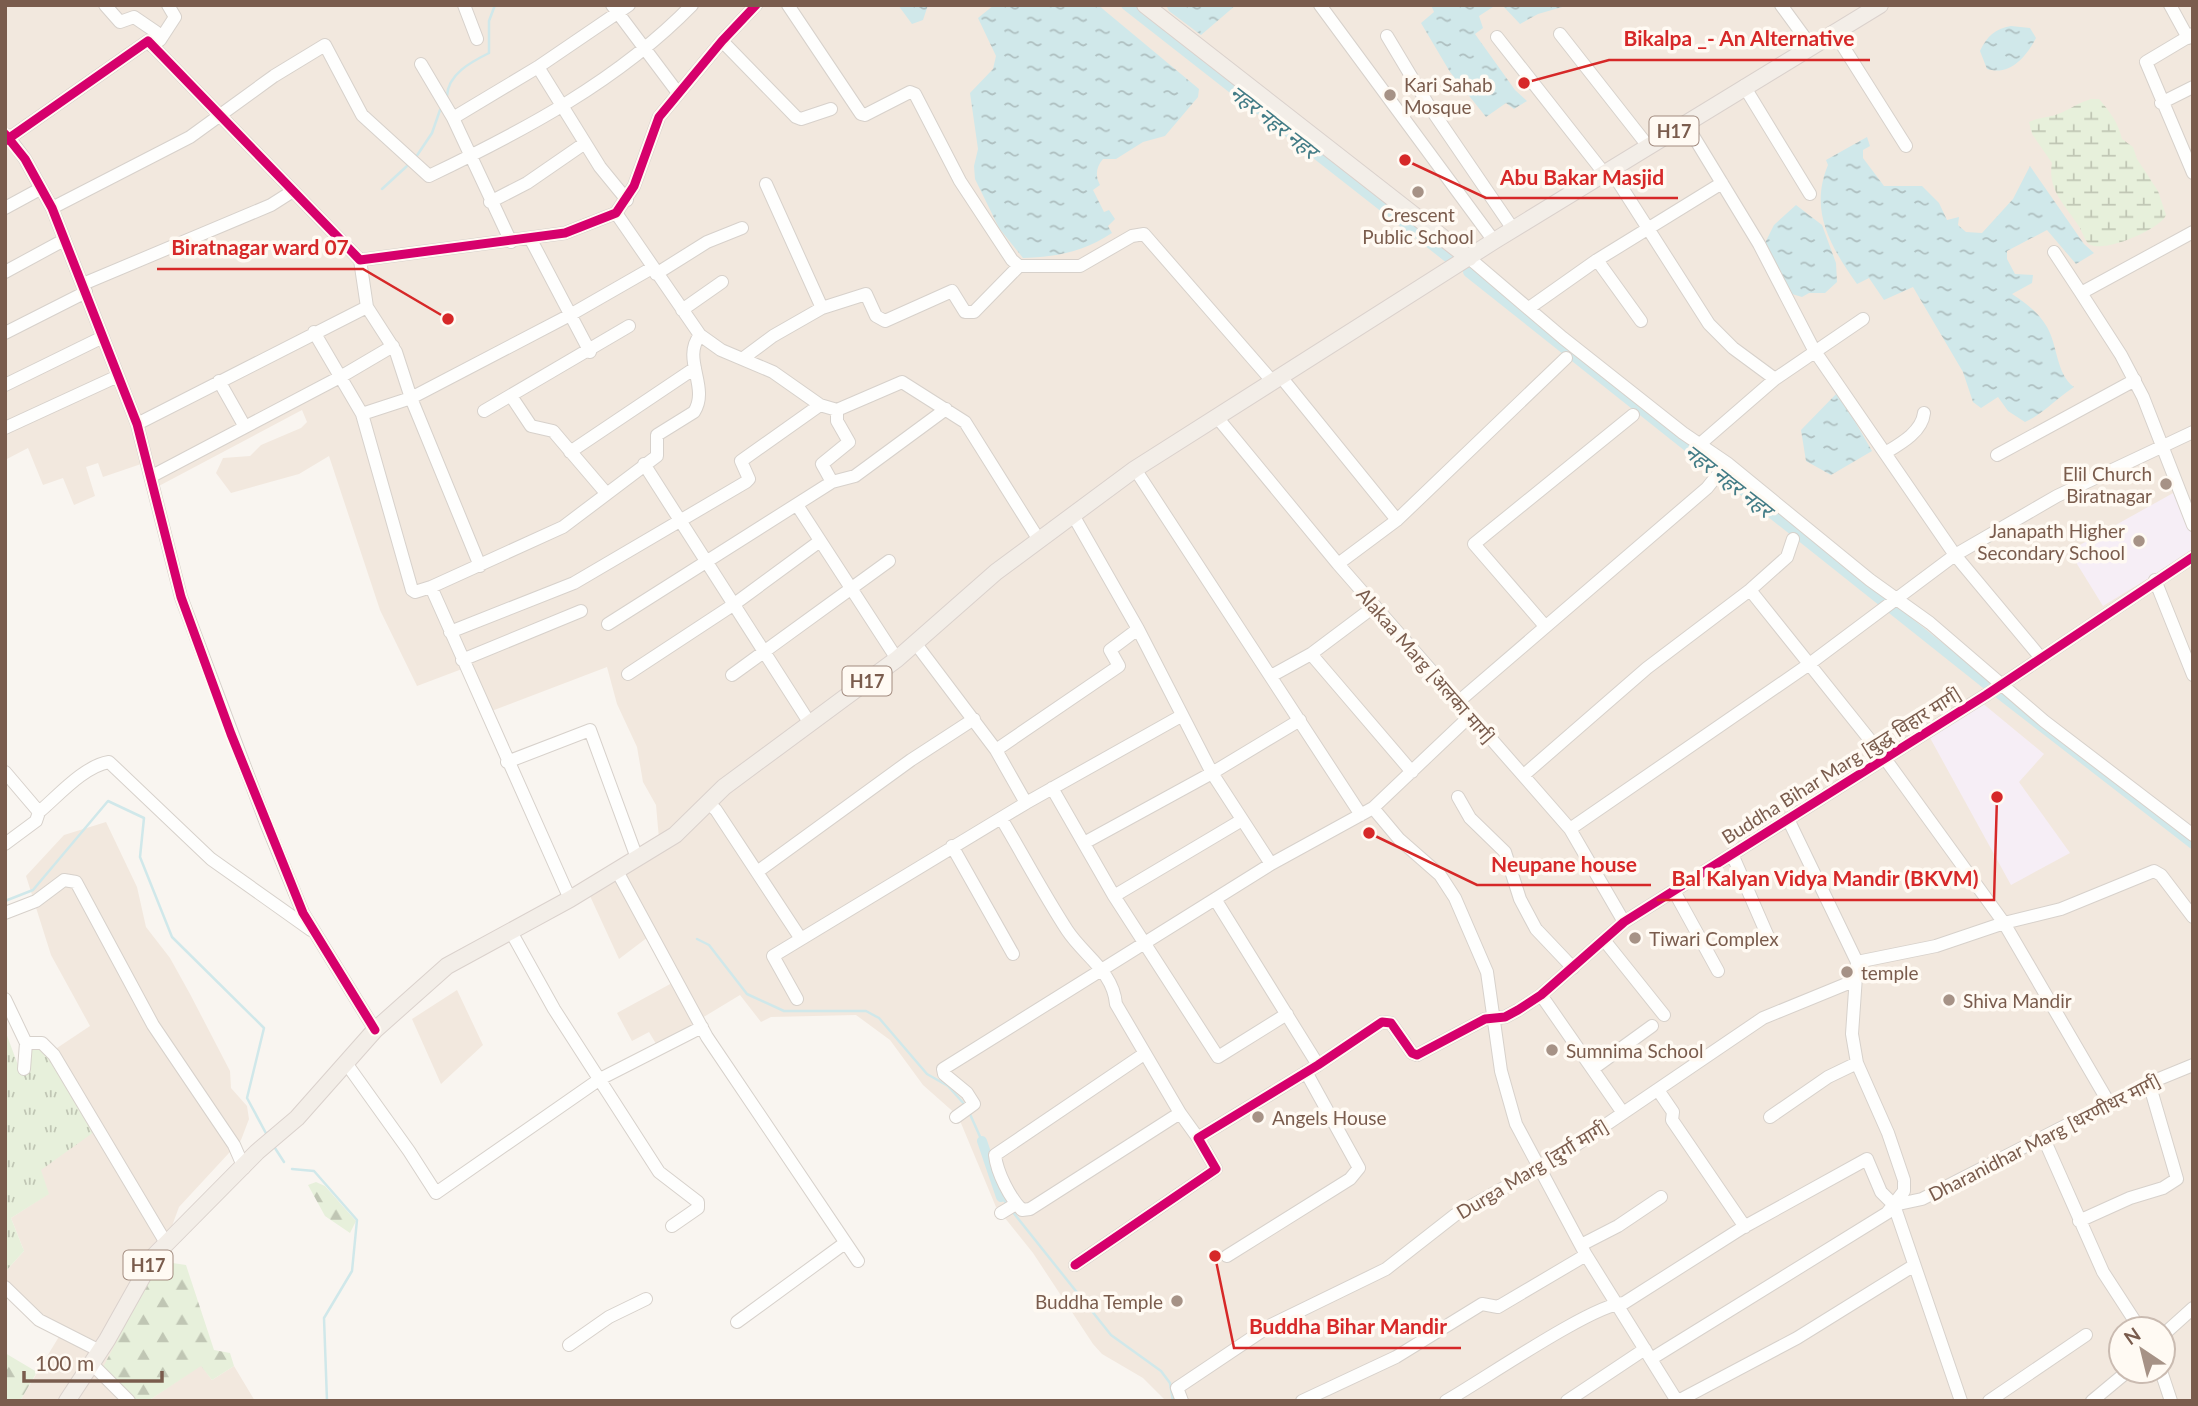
<svg xmlns="http://www.w3.org/2000/svg" width="2198" height="1406" viewBox="0 0 2198 1406" font-family="Lato,'Noto Sans Devanagari',sans-serif">
  <style>
    .residential { fill: #f2e8de; fill-rule: evenodd }
    .education { fill: #f6eef6 }
    .grass { fill: url(#grass-tufts) }
    .forest { fill: url(#forest-firs) }
    .wetland { fill: url(#wetland-marsh) }
    .water { fill: url(#water-ripples) }
    .lines { fill: none; stroke-linecap: round; stroke-linejoin: round }
    .stream { stroke: #d0e8ea; stroke-width: 2.5 }
    .canal { stroke: #d0e8ea; stroke-width: 10 }
    .minor-casing { stroke: #d7d1cb; stroke-width: 14 }
    .major-casing { stroke: #dad1cc; stroke-width: 18 }
    .minor { stroke: #fefefd; stroke-width: 12 }
    .major { stroke: #f3eee8; stroke-width: 16 }
    .cycleway-casing { stroke: #fffaf3; stroke-width: 13 }
    .cycleway { stroke: #d6006c; stroke-width: 9 }
    .poi-dot { fill: #a69286; stroke: #fffaf3; stroke-width: 2.5 }
    .labels { text-anchor: middle; dominant-baseline: central; stroke-width: 7; stroke-linejoin: round; paint-order: stroke }
    .shield { fill: #fffaf3; stroke: #a28b7f; stroke-width: 2 }
    .shield-label { font-size: 18px; font-weight: bold; fill: #7a5c4d }
    .poi-label { font-size: 19px; fill: #7a5c4d; stroke: #fffaf3; text-anchor: start }
    .street-label { font-size: 19px; fill: #7a5c4d; stroke: #fffaf3 }
    .water-label { font-size: 21px; font-style: italic; fill: #437c86; stroke: #fffaf3 }
    .leader { fill: none; stroke: #d62828; stroke-width: 2.5 }
    .callout-dot { fill: #d62828; stroke: #fffaf3; stroke-width: 2.5 }
    .callout-label { font-size: 21px; text-anchor: middle; font-weight: bold; fill: #d62828; stroke: #fffaf3; stroke-width: 7; stroke-linejoin: round; paint-order: stroke }
  </style>
  <defs>
    <pattern id="grass-tufts" width="24" height="20" patternUnits="userSpaceOnUse" patternTransform="scale(1.75)"><rect width="24" height="20" fill="#e7f0db"/><path d="M3 7l-1-3M5 7V3M7 7l1-3M15 17l-1-3M17 17v-4M19 17l1-3" fill="none" stroke="#c0c6b4"/></pattern>
    <pattern id="forest-firs" width="22" height="20" patternUnits="userSpaceOnUse" patternTransform="scale(1.75)"><rect width="22" height="20" fill="#e7f0db"/><path d="M5 1l3.5 6h-7zM16 11l3.5 6h-7z" fill="#c0c6b4"/></pattern>
    <pattern id="wetland-marsh" width="20" height="14" patternUnits="userSpaceOnUse" patternTransform="scale(1.75)"><rect width="20" height="14" fill="#e7f0db"/><path d="M1 5h8M5 5V1M11 12h8M15 12V8" fill="none" stroke="#c0c6b4"/></pattern>
    <pattern id="water-ripples" width="26" height="14" patternUnits="userSpaceOnUse" patternTransform="scale(1.75)"><rect width="26" height="14" fill="#d0e8ea"/><path d="M2 4q2-2 4 0t4 0M15 11q2-2 4 0t4 0" fill="none" stroke="#aebfc0"/></pattern>
  </defs>
  <rect width="100%" height="100%" fill="#f9f5f0"/>
  <path class="residential" d="M5,5H2193V1401H1166L1143,1378L1102,1354L1093,1344L1033,1253L996,1207L958,1116L923,1085L890,1040L856,1015L771,1017L761,1022L740,995L702,1018L662,1054L649,1032L632,1041L617,1013L672,983L648,937L619,959L590,896L660,850L656,805L643,782L637,747L617,704L607,667L489,712L470,666L417,686L380,610L329,456L299,474L231,493L216,473L223,458L250,456L261,445L301,428L307,422L302,410L157,487L144,463L103,477L98,463L86,467L95,496L74,505L63,478L43,485L28,448L5,460ZM2121,1329H2163V1371H2121Z
    M106,822L137,887L146,927L170,958L190,994L230,1071L231,1088L247,1106L249,1119L241,1140L179,1207L159,1261L137,1401H20L60,1335L5,1291V1272L24,1251L11,1218L48,1194L40,1170L48,1054L90,1026L51,955L26,876L64,835Z
    M457,990L483,1045L441,1084L412,1019Z
    M201,1365L212,1380L234,1366L255,1401H148Z"/>
  <path class="education" d="M2175,492L2193,531V551L2103,606L2069,551Z
    M1981,702L2044,754L2019,782L2070,853L2011,885L1929,736Z"/>
  <path class="grass" d="M6,1033L18,1065L28,1064L30,1050L39,1049L48,1054L94,1132L41,1170L49,1194L11,1218L24,1251L5,1272Z"/>
  <path class="forest" d="M316,1182L325,1186L356,1221L350,1233L325,1216L308,1185Z
    M159,1261L186,1265L214,1350L230,1353L234,1366L212,1380L201,1366L148,1401H137L102,1369Z
    M5,1353L37,1372L20,1401H5Z"/>
  <path class="wetland" d="M2091,99H2099C2110,112 2118,122 2122,139L2133,147L2137,159L2158,191L2166,215C2161,229 2103,254 2089,244C2084,240 2082,230 2078,225C2065,205 2047,189 2052,163L2032,134L2029,122C2039,117 2048,118 2058,114C2071,109 2075,104 2091,99Z"/>
  <path class="water" d="M898,5H928L923,20L912,24Z
    M994,5H1098L1199,89L1198,97L1165,136L1143,142L1116,159H1103C1096,167 1095,176 1100,185L1093,190L1104,212L1109,210L1115,219L1108,226L1112,233C1083,252 1057,257 1023,258L999,228L975,179L974,166L978,149L970,93L993,69L996,56L978,18Z
    M1166,5H1236L1201,35L1169,11Z
    M1431,5H1496L1479,16L1483,28L1475,34L1515,90L1527,101L1514,109L1506,103L1486,117L1450,72L1421,23L1434,12Z
    M1502,5H1569L1538,14L1520,24Z
    M2011,26L2030,28L2036,38C2026,57 2010,76 1987,69L1980,51C1987,36 1995,29 2011,26Z
    M1867,137L1870,146L1863,150V158L1884,186H1922L1939,203L1947,220L1959,217L1958,225L1966,232L1982,233L2013,199L2030,166L2084,244L2094,253L2076,264L2047,230L2007,251V259L2015,274L2033,275L2032,283L2012,294C2026,303 2038,312 2047,327C2058,346 2056,374 2074,387C2057,398 2043,414 2025,422L2008,411L1998,397L1981,408L1973,402L1963,372L1913,287L1884,300L1869,278L1857,284C1830,246 1809,210 1828,165L1826,160Z
    M1796,205L1822,225L1836,263L1837,282L1825,293H1809L1802,297L1792,294L1765,243L1774,225Z
    M1838,392L1872,451L1831,475L1806,461L1801,430Z"/>
  <g class="lines">
    <path class="stream" d="M447,96C448,74 471,62 489,53V21L495,5
      M416,157L432,133L440,110
      M382,189L407,166
      M5,901L33,890L108,801L144,818L140,857L172,937L264,1028L247,1098L268,1137
      M697,939L709,945L747,994L784,1011H866L879,1018L927,1074L948,1086L966,1106
      M969,1112L982,1141
      M273,1145L284,1162
      M292,1169L314,1171L357,1220L352,1271L324,1318L327,1401
      M1001,1197L1008,1205
      M1012,1211L1111,1335L1161,1371L1170,1383L1173,1401"/>
    <path class="canal" d="M1126,5L1455,263
      M1468,272L1990,687
      M1997,692L2193,844
      M982,1141L1001,1197"/>
    <g class="minor-casing">
      <path id="minor" d="M105,5L120,22L134,17L156,32L160,40L152,46
        M464,5L477,39
        M612,5L678,93
        M788,5L861,114L865,115L910,92L915,94L960,181L1012,260L1019,266H1080L1132,236L1144,234L1273,382
        M1320,5L1494,241
        M1781,5L1811,46
        M2170,5L2188,38
        M1834,32L1906,146
        M1560,34L1648,146
        M2193,34L2146,62L2193,173
        M1387,36L1429,106L1513,229
        M1497,37L1604,173
        M160,40L175,17L168,5
        M722,41L796,117L801,119L831,109
        M421,64L453,118L511,242
        M538,67L600,167L627,200
        M1744,86L1810,194
        M2161,103L2193,87
        M453,118L538,67L629,5
        M1686,124L1759,244L1814,350L1955,555L2041,658
        M7,135L25,159L52,208L137,424L181,597L266,823L303,913L375,1030
        M5,141L148,41L360,260L565,233L616,213L634,186L659,117L722,41L756,5
        M1610,169L1709,324L1733,348L1775,379
        M490,202L527,183L585,143
        M5,208L40,189
        M52,208L190,137L274,76L325,45L362,115L429,176C523,131 618,81 692,5
        M616,213L700,335L721,350L773,372L820,405L837,410L902,382L965,422L1039,540
        M2193,232L2081,293L2121,355L2143,397L2193,525
        M530,238L590,352
        M2054,252L2081,293
        M1469,258L1563,338L1683,433L1727,463L1870,580L1930,623L2044,721L2193,835
        M1597,260L1641,321
        M5,272L64,240
        M656,274L707,242L742,228
        M83,284L271,205L293,191
        M367,307L396,352L411,398L480,566
        M822,308L866,294L876,316L885,321L952,291L965,312H974L1019,266
        M1529,308L1597,260L1722,183
        M682,310L722,282
        M314,332L362,414L412,590L415,592L431,587L570,899
        M5,333L86,292
        M742,359L773,336L822,308L766,184
        M1281,377L1397,520
        M219,381L245,427
        M5,385L103,337
        M511,396L531,426L553,431L606,493
        M484,411L629,326
        M362,414L411,398L570,315L652,268
        M1216,416L1338,564L1570,829L1624,922
        M137,424L367,307L360,260
        M5,428L118,376
        M1700,444L1775,379L1863,319
        M570,452L695,368
        M1885,453C1900,444 1922,432 1924,413
        M1997,455L2135,380
        M644,464L809,722
        M1135,469L1361,815
        M152,476L342,376L393,346
        M832,482L822,464L849,442L837,421V410
        M797,505L897,659
        M1073,515L1138,629L1212,773L1271,864
        M1338,564L1397,520L1566,358
        M2155,580L2193,675
        M431,587L563,527L657,456V435L694,412C710,387 681,359 700,335
        M1750,590L1886,760L2004,923L2109,1103
        M608,624L832,482L855,476L946,409
        M1545,626L1474,544L1633,415
        M450,632L574,583L746,482L749,479L741,461L820,405
        M916,644L996,750L1026,803L1181,716
        M1311,654L1412,772
        M462,660L581,611
        M628,674L733,605L820,541
        M732,675L889,561
        M1271,676L1311,654L1375,606
        M1458,702L1707,488L1727,463
        M996,750L1119,666L1110,650L1138,629
        M507,762L590,730L637,858
        M5,772L39,812C58,796 84,766 109,762L211,859L311,930
        M1525,774L1647,668L1750,590L1787,557L1793,539
        M1052,788L1114,896L1218,1057L1287,1014
        M1458,797L1470,818L1505,852L1520,899L1536,929L1573,968
        M708,803L716,810L801,939
        M1373,808L1399,839L1440,875L1455,898L1487,972L1501,1071L1516,1124L1586,1255L1677,1401
        M1001,818C1023,855 1043,893 1067,930C1084,956 1113,971 1116,1004L1180,1113
        M1570,829L1808,665L1955,555L2057,496L2193,432
        M1084,843L1212,773L1300,720
        M5,844L36,821L39,812
        M952,846L1013,954
        M1732,854L1769,939
        M617,871L707,1037L858,1261
        M757,872L911,760L974,719
        M1674,891L1718,971
        M1114,896L1242,820
        M1215,899L1318,1065
        M5,913L36,901L64,880L76,882L153,1025L234,1145L244,1168
        M510,930L554,1009L659,1172L698,1202V1208L672,1226
        M1604,940L1664,1015
        M1857,962L1936,946L2004,923L2061,909L2154,871L2161,875L2193,917
        M1541,995L1623,1113
        M5,999L26,1043
        M797,999L773,956L1026,803
        M1144,1054L995,1155C997,1173 1010,1198 1022,1210L1030,1209L1180,1113L1198,1138
        M346,1063L409,1151L436,1193L600,1079L702,1027
        M1594,1068L1652,1026
        M24,1069L26,1043H42L54,1055L166,1243
        M1658,1090L1673,1112L1672,1120L1745,1227
        M956,1117L974,1104L967,1093L944,1074L943,1069L1271,864L1373,808L1470,716
        M1770,1117L1828,1077L1857,1063
        M2044,1139L2103,1272L2140,1329
        M1894,1205L1922,1199L2149,1083L2193,1065
        M1894,1205L1961,1401
        M1001,1213L1016,1204
        M2079,1221L2130,1198L2163,1188L2177,1179L2149,1083
        M1581,1245L1618,1226L1661,1197
        M1227,1256L1350,1179L1359,1168L1306,1072
        M1075,1265L1216,1169L1198,1138L1318,1065L1382,1022L1391,1023L1412,1053L1417,1055L1485,1019L1505,1017L1518,1010L1541,995L1624,922L1986,695L2193,557
        M5,1287L39,1320L100,1351
        M737,1322L845,1243
        M2163,1335L2193,1308
        M569,1345L609,1317L646,1299
        M1651,1359L1887,1213L1904,1191V1180L1888,1133L1857,1063L1852,1034L1857,962L1788,819
        M92,1364L129,1401
        M2161,1371L2171,1401
        M1182,1401L1177,1388L1271,1325L1386,1269L1455,1215L1554,1160L1763,1018L1856,980
        M1302,1401L1396,1357L1482,1304L1498,1307L1586,1255
        M1446,1401C1480,1382 1593,1304 1624,1303L1742,1228L1867,1159L1881,1192L1894,1205
        M1567,1401L1645,1349
        M1678,1401L1797,1338L1913,1266
        M1989,1401L2086,1335
        M2092,1401L2128,1371"/>
    </g>
    <g class="major-casing">
      <path id="major" d="M1145,5L1469,258
        M67,1401L107,1340L154,1256L257,1152L297,1118L375,1030L447,966L570,899L675,835L724,787L897,659L996,572L1135,469L1494,241L1880,5"/>
    </g>
    <use href="#minor" class="minor"/>
    <use href="#major" class="major"/>
    <g class="cycleway-casing">
      <path id="cycleway" d="M5,134L25,159L52,208L137,424L181,597L231,734L303,913L375,1030
        M5,141L148,41L360,260L565,233L616,213L634,186L659,117L722,41L756,5
        M1075,1265L1216,1169L1198,1138L1318,1065L1382,1022L1391,1023L1412,1053L1417,1055L1485,1019L1505,1017L1518,1010L1541,995L1624,922L1986,695L2193,557"/>
    </g>
    <use href="#cycleway" class="cycleway"/>
  </g>
  <g class="poi-dot">
    <circle cx="1390" cy="95" r="7"/>
    <circle cx="1418" cy="192" r="7"/>
    <circle cx="2166" cy="484" r="7"/>
    <circle cx="2139" cy="541" r="7"/>
    <circle cx="1635" cy="938" r="7"/>
    <circle cx="1847" cy="972" r="7"/>
    <circle cx="1949" cy="1000" r="7"/>
    <circle cx="1552" cy="1050" r="7"/>
    <circle cx="1258" cy="1117" r="7"/>
    <circle cx="1177" cy="1301" r="7"/>
  </g>
  <g class="labels">
    <g class="shield">
      <rect x="1649.5" y="116.5" width="49" height="29" rx="5"/>
      <rect x="842.5" y="666.5" width="49" height="29" rx="5"/>
      <rect x="123.5" y="1250.5" width="49" height="29" rx="5"/>
    </g>
    <g class="shield-label">
      <text x="1674" y="131">H17</text>
      <text x="867" y="681">H17</text>
      <text x="148" y="1265">H17</text>
    </g>
    <g class="poi-label">
      <text x="1404" y="84">Kari Sahab<tspan x="1404" dy="22">Mosque</tspan></text>
      <text x="1418" y="214" text-anchor="middle">Crescent<tspan x="1418" dy="22">Public School</tspan></text>
      <text x="2152" y="473" text-anchor="end">Elil Church<tspan x="2152" dy="22">Biratnagar</tspan></text>
      <text x="2125" y="530" text-anchor="end">Janapath Higher<tspan x="2125" dy="22">Secondary School</tspan></text>
      <text x="1649" y="938">Tiwari Complex</text>
      <text x="1861" y="972">temple</text>
      <text x="1963" y="1000">Shiva Mandir</text>
      <text x="1566" y="1050">Sumnima School</text>
      <text x="1272" y="1117">Angels House</text>
      <text x="1163" y="1301" text-anchor="end">Buddha Temple</text>
    </g>
    <g class="street-label">
      <text transform="translate(1426 665) rotate(49)">Alakaa Marg [अलका मार्ग]</text>
      <text transform="translate(1841 765) rotate(-32)">Buddha Bihar Marg [बुद्ध विहार मार्ग]</text>
      <text transform="translate(2044 1137) rotate(-27)">Dharanidhar Marg [धरणीधर मार्ग]</text>
      <text transform="translate(1532 1169) rotate(-31)">Durga Marg [दुर्गा मार्ग]</text>
    </g>
    <g class="water-label">
      <text transform="translate(1274 121) rotate(38)">नहर नहर नहर</text>
      <text transform="translate(1729 480) rotate(38)">नहर नहर नहर</text>
    </g>
  </g>
  <path class="leader" d="M1524 83L1609 60H1870M1405 160L1486 198H1678M448 319L363 269H157M1369 833L1477 885H1651M1997 797L1994 900H1657M1215 1256L1234 1348H1461"/>
  <g class="callout-dot">
    <circle cx="1524" cy="83" r="7"/>
    <circle cx="1405" cy="160" r="7"/>
    <circle cx="448" cy="319" r="7"/>
    <circle cx="1369" cy="833" r="7"/>
    <circle cx="1997" cy="797" r="7"/>
    <circle cx="1215" cy="1256" r="7"/>
  </g>
  <g class="callout-label">
    <text x="1739" y="46">Bikalpa _- An Alternative</text>
    <text x="1582" y="185">Abu Bakar Masjid</text>
    <text x="260" y="255">Biratnagar ward 07</text>
    <text x="1564" y="872">Neupane house</text>
    <text x="1825" y="886">Bal Kalyan Vidya Mandir (BKVM)</text>
    <text x="1348" y="1334">Buddha Bihar Mandir</text>
  </g>
  <rect width="2198" height="1406" fill="none" stroke="#7a5c4d" stroke-width="14"/>
  <g transform="translate(2142 1350) rotate(325)"><circle r="33" fill="#fffaf3" stroke="#cabbb1" stroke-width="2"/>
  <path d="M0-5L12 26L0 18L-12 26Z" fill="#a69286"/>
  <text y="-10" font-size="19" font-weight="bold" text-anchor="middle" fill="#7a5c4d">N</text>
  </g>
  <path d="M24 1371v10h138v-10" fill="none" stroke="#7a5c4d" stroke-width="3.5"/>
  <text x="35" y="1371" font-size="21" fill="#7a5c4d" stroke="#fffaf3" stroke-width="5" paint-order="stroke">100 m</text>
</svg>
